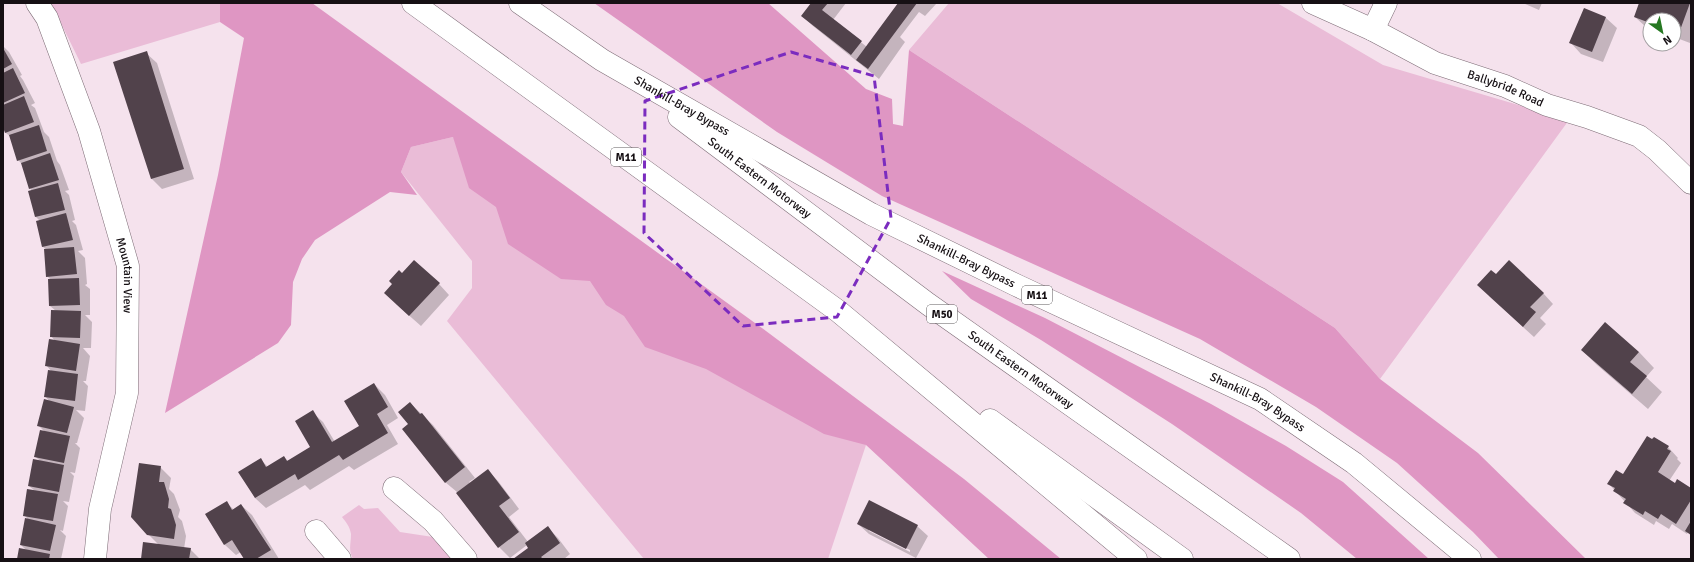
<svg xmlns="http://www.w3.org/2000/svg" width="1694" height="562" viewBox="0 0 1694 562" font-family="Signika,sans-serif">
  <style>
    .green { fill: #eabcd7 }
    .forest { fill: #df96c3 }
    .shadow { fill: #0003; fill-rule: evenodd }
    .building { fill: #51424b }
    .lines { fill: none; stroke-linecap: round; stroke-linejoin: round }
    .minor-casing { stroke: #7d6c76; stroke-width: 23 }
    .tertiary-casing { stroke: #7d6c76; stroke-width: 23 }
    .motorway-casing { stroke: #7d6c76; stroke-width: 23 }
    .minor { stroke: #fff; stroke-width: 22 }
    .tertiary { stroke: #fff; stroke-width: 22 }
    .motorway { stroke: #fff; stroke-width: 22 }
    .marked { fill: none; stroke: #7b2cbf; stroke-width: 3; stroke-dasharray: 8 5; stroke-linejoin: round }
    .labels { text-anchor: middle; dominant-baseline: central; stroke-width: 4; stroke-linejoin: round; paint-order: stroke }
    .shield { fill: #fff; stroke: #5c585a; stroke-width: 1 }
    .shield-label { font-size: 11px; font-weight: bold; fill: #161014 }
    .street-label { font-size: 12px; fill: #161014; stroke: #fff }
  </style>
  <rect width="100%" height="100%" fill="#f5e2ed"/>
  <path class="green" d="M51,3H220V22L81,64Z
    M949,3H1277L1383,65L1569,120L1380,379L1335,328L909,50Z
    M453,137L866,445L828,559H644L447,321L472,288V261L401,172L411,147Z
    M359,505L364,509L378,508L400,532L433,537L457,559H353C348,550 351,544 351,534C350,527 346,522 342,517Z"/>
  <path class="forest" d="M220,3H312L766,331L964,479L1061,559H989L866,445L824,434L706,369L645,347L624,316L606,305L590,281L561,279L508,244L496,207L469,188L453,137L411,147L401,172L417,195L390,192L315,240L302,259L293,282L291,325L278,343L165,413L218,175L244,38L220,22Z
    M594,3H768L866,89L892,99L893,124L903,126L909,50L1335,328L1380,379L1478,453L1586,559H1499L1473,532L1397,463L1316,407L1200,339L882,196L777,132Z
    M942,271L1045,318L1211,404L1286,446L1343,482L1429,559H1357L1301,513L1172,424L1041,340L971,299Z"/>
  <path class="shadow" d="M812,3H846L833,20L867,47L898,4L896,3H937L925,16L919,12L900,37L905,42L879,79L813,26L802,16Z
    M1523,3H1542L1539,10Z
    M1640,3H1691L1690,43L1674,37V20H1650V29L1646,27L1635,17Z
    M1584,9L1606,18L1617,28L1603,62L1581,54L1571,43Z
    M3,46L9,52L22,75L20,76L23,80L35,103L31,105L35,108L44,132L49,137L57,161L60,165L69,190L65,191L69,195L75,220L72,221L76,225L83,250L78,251L85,258L87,284L85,285L90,289V315H85L92,322L91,348H83L90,356L86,381H83L88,386L85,411L76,410L84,418L77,443H75L80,448L75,473L70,472L74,476L69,502L63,501L68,506L63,531L60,530L66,536L61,559H18L26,550L21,545L27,518L24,515L35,491L29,486L40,461L35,456L45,432L38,425L50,402L45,396L52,372L46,365L55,341L51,336L56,311L50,306L51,280L47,276V250L43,247L37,222L40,221L36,217L32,191L30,188L22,164L18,160L11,137L6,133L3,124Z
    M146,53L157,63L194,179L162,189L151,178Z
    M402,274L439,284L449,295L421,326L396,304L393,284Z
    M1496,276L1543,293L1553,304L1540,318L1546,324L1534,337L1489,296Z
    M1582,350L1639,352L1654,368L1646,377L1662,392L1648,409L1597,365Z
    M374,384L385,395L398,418L387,425L398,444L354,470L349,466L310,490L305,485L266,508L255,498L240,472L260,459L268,467L284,457L288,461L312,447V412L323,422L335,442L361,426Z
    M410,403L433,425L475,478L469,482L471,484L488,471L498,481L519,509L509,517L528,542L548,528L558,538L570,554L564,559H515L530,548L527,545L510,558L499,547L457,492L445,482L409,424Z
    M1668,447L1678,458L1677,459L1681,463L1669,481L1675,484L1691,489V536L1688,532L1687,534L1672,524L1669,529L1656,521L1654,525L1635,513L1609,484Z
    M160,467L171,478L169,489L174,494L180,510L178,517L182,521L186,536L184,549H190L200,559H142L159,545L148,534Z
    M226,502L234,510L241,505L252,515L279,559H245L241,552L236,555L225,545L206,515Z
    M858,524L917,526L928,536L916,558L869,534ZM869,529L910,550V552L869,531Z"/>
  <path class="building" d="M811,3H828L822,10L862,41L851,55L801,16Z
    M898,3H917L868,69L856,60Z
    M1639,3H1690L1679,33L1674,31V20H1650V23L1634,17Z
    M1584,8L1606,17L1592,52L1569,43Z
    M3,48L12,64L3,69Z
    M147,51L184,169L151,179L113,62Z
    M13,68L25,93L3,103V73Z
    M24,96L34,122L5,133L3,127V105Z
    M39,125L47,151L17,161L9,135Z
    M50,153L59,180L29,189L21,163Z
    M58,183L65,210L35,217L28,191Z
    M66,213L73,240L42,247L36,221Z
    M74,247L77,274L46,277L44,249Z
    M414,260L440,283L409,316L384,293L392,284L389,281L399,270L402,273Z
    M1509,260L1544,293L1530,307L1536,312L1523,327L1477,285L1491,270L1496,274Z
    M79,278L80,305L49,306L48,279Z
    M51,310L81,311L80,338L50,337Z
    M1605,322L1639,352L1630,362L1647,376L1632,394L1581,350Z
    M49,339L80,344L76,371L45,366Z
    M48,370L78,374L75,401L44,397Z
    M374,383L388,407L377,414L388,433L343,460L339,455L298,480L295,474L255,498L238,472L261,458L266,467L284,456L287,461L310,447L295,421L313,410L332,442L359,426L344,401Z
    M44,399L74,407L67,433L37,426Z
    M410,402L420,414L422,413L465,467L445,483L402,429L408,424L398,412Z
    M40,430L70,436L64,463L34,457Z
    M1647,436L1652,439L1654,437L1669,446L1667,449L1671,451L1658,472L1675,483L1677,479L1691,488V500L1676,524L1661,514L1658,519L1645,511L1643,515L1623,503L1626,499L1613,491L1615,488L1607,484L1616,470L1623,474Z
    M33,459L64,465L59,492L28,486Z
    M139,463L161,466L159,482H164L169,499L168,508L171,509L176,525L174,539L147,535L131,517Z
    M488,469L510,498L499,506L519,532L498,548L456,493Z
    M27,489L58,494L53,521L23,516Z
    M869,500L918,525L906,549L857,524Z
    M227,501L232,510L241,504L271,550L256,559H244L232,540L224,545L205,514Z
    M25,518L56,525L50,551L20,545Z
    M1691,521V535L1685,531Z
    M548,526L560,543L541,557L543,559H513L528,548L525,543Z
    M143,542L191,548L189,559H141Z
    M19,548L50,554L49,559H17Z"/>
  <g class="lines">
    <g class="minor-casing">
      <g id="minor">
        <path id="s1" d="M37,3L47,18L89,131L128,266L127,393L100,509L95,559"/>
        <path d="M1373,30L1386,3"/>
        <path d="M394,488L433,521L466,559"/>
        <path d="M316,531L340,559"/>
      </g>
    </g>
    <g class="tertiary-casing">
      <g id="tertiary">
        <path id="s2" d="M1313,3L1373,30L1435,63L1505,86L1547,105L1587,117L1639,136L1657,150L1691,183"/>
      </g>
    </g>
    <g class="motorway-casing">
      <g id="motorway">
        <path d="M413,3L838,311L1136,559"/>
        <path id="s3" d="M520,3L602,60L871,214L1016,285L1260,399L1354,463L1470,559"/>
        <path id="s4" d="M679,117L928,304L1289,559"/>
        <path d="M990,420L1182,559"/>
      </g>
    </g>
    <use href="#minor" class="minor"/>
    <use href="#tertiary" class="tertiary"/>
    <use href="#motorway" class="motorway"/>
  </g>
  <path class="marked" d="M791,52L874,76L891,218L837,317L743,326L644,233L645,101Z"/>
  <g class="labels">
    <g class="shield">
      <rect x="611" y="148" width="30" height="18" rx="3"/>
      <rect x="1022" y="286" width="30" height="18" rx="3"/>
      <rect x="927" y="305" width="30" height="18" rx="3"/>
    </g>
    <g class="shield-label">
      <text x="626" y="157">M11</text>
      <text x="1037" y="295">M11</text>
      <text x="942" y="314">M50</text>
    </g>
    <g class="street-label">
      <text stroke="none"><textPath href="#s2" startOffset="211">Ballybride Road</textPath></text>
      <text stroke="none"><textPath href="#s3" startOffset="192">Shankill-Bray Bypass</textPath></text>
      <text stroke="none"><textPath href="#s4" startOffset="101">South Eastern Motorway</textPath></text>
      <text stroke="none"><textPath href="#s3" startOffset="516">Shankill-Bray Bypass</textPath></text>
      <text stroke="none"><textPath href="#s1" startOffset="288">Mountain View</textPath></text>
      <text stroke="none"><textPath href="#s4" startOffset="425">South Eastern Motorway</textPath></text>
      <text stroke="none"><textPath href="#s3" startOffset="840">Shankill-Bray Bypass</textPath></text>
    </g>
  </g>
  <rect width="1694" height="562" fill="none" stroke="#161014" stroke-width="8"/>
  <g transform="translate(1662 32) rotate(147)"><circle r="19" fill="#ffffff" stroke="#a29fa1"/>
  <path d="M0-3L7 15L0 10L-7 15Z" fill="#267822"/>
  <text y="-6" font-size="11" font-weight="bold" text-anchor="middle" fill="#161014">N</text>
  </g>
</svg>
